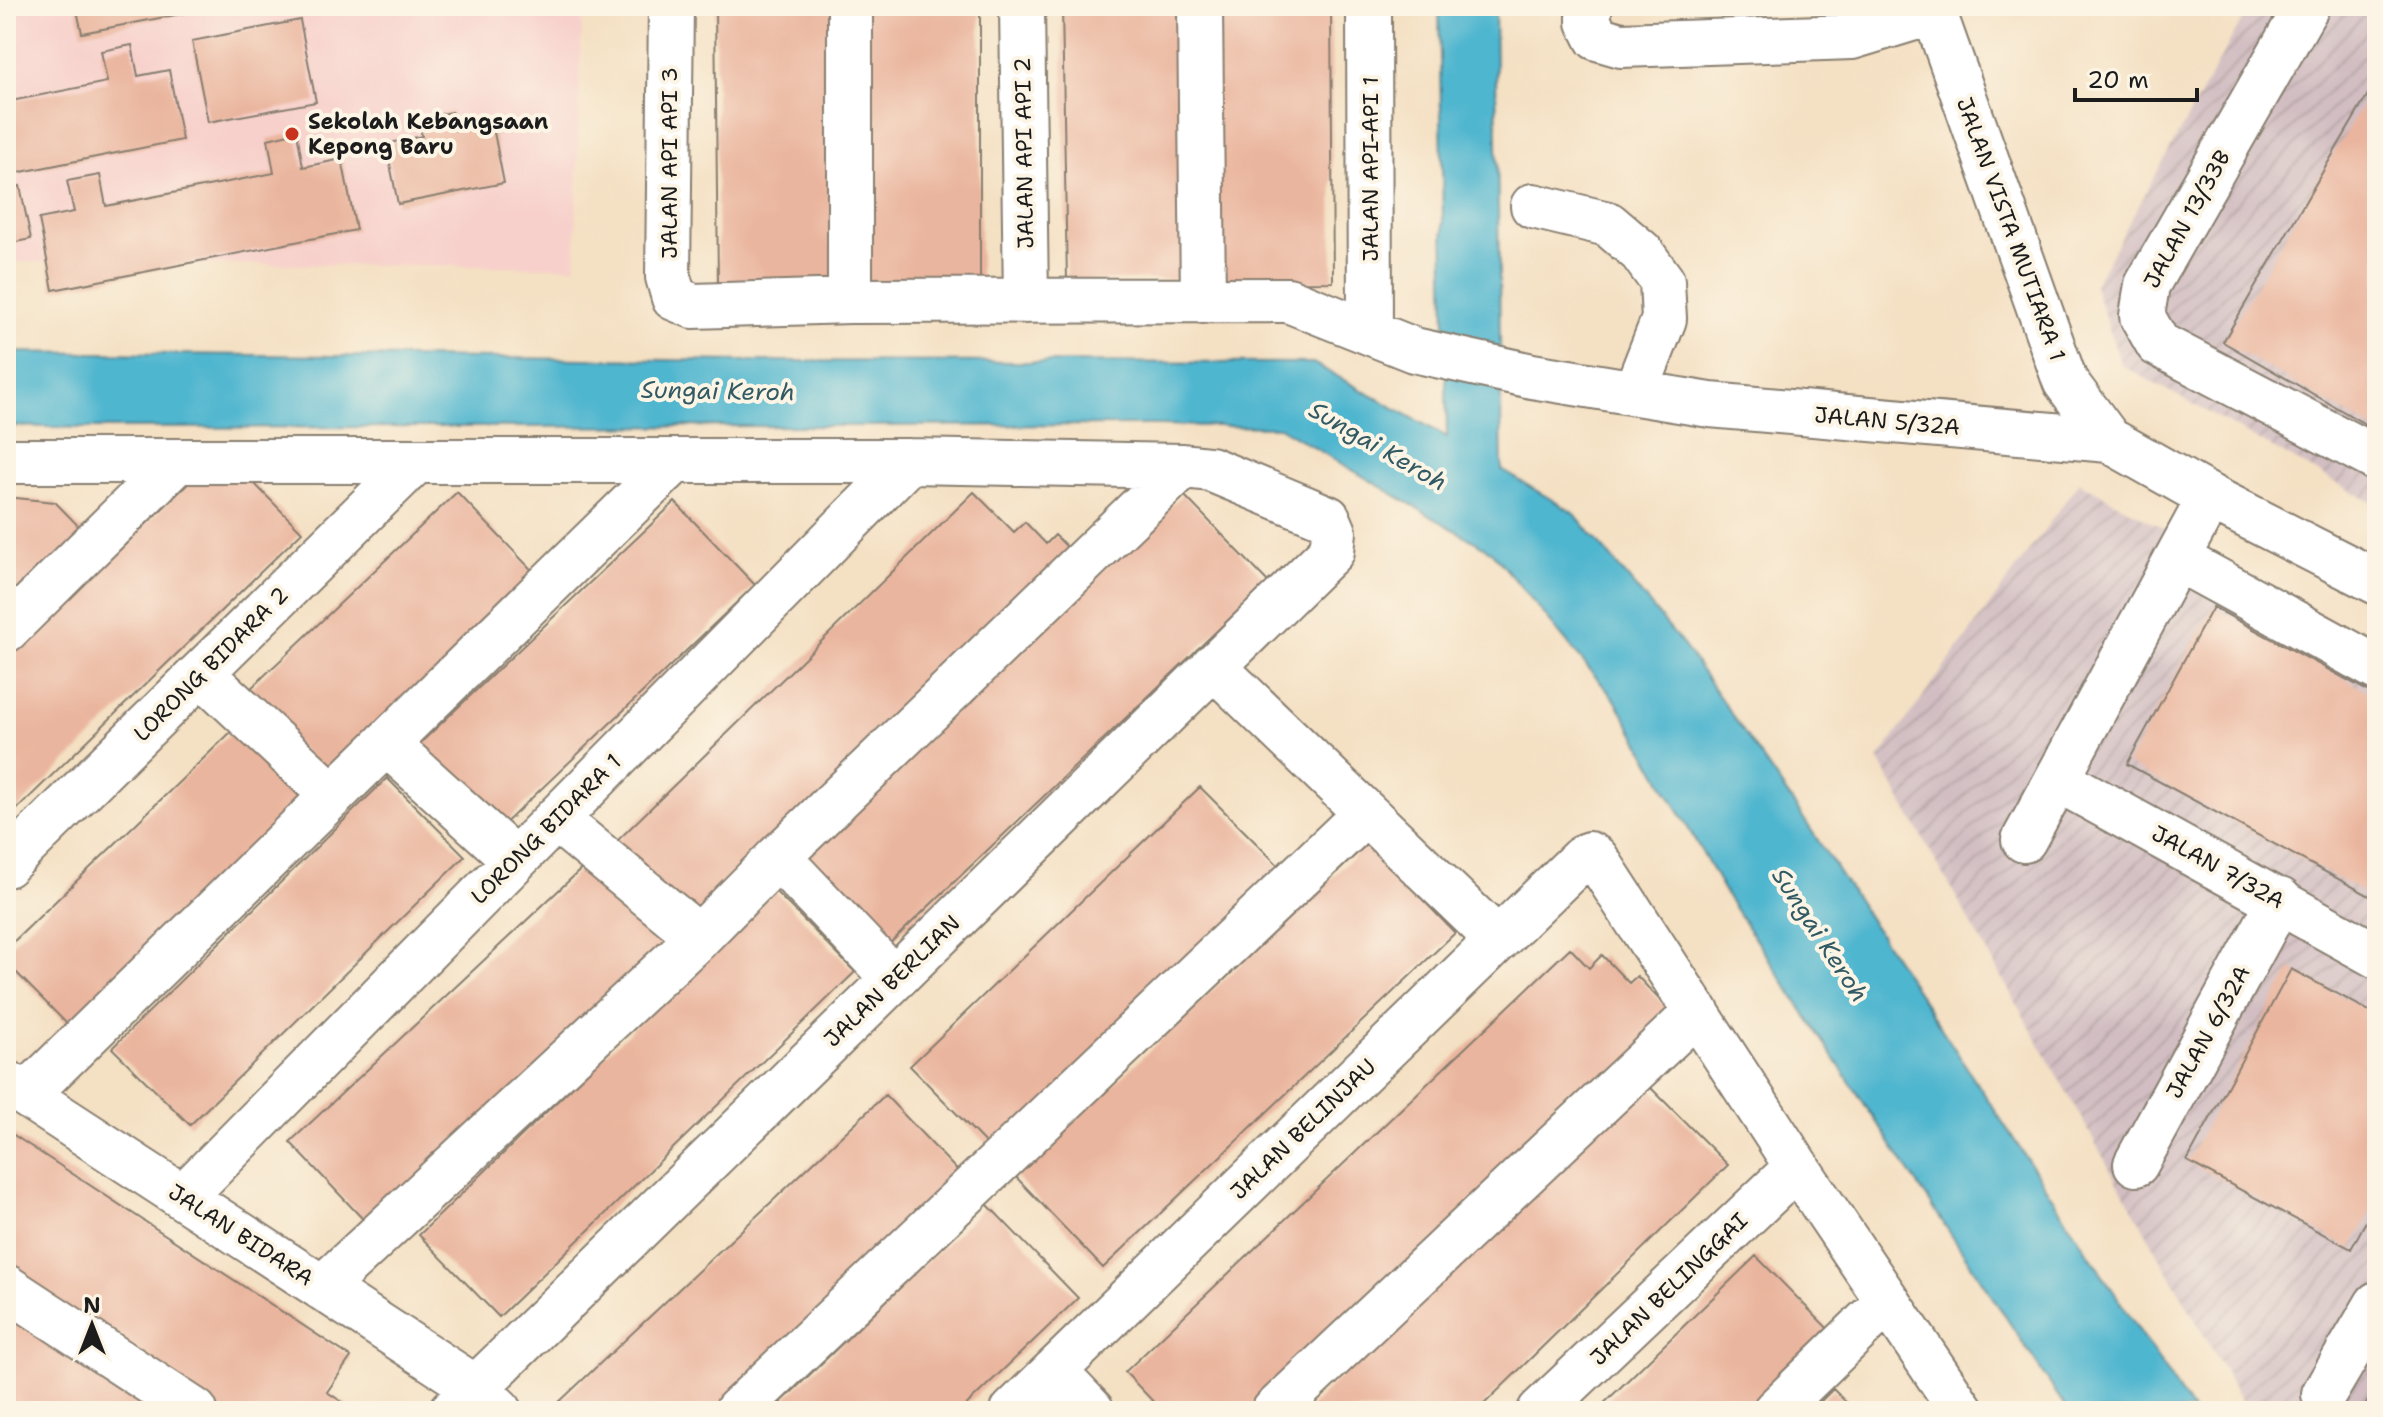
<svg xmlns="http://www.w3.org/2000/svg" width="2383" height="1417" viewBox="0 0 2383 1417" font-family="'Shantell Sans',sans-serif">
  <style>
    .built { fill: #f7d0cb }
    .industrial { fill: url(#industrial-furrows) }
    .water { fill: #50b6cf; stroke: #366976; stroke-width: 2 }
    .building { fill: #eab59e }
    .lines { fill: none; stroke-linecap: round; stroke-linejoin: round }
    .minor-casing { stroke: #887e70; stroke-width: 48 }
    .minor { stroke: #fff; stroke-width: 44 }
    .poi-dot { fill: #c8321e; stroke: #fcf5e5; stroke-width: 3 }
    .labels { text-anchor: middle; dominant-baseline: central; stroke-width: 8; stroke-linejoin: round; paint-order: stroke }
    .poi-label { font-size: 22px; font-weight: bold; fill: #1c1c1c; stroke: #fcf5e5; text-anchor: start }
    .street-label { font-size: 22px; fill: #1c1c1c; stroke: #fcf5e5 }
    .water-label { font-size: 24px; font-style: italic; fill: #315a64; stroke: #fcf5e5 }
  </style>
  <defs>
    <pattern id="industrial-furrows" width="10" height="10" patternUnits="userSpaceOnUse" patternTransform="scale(2)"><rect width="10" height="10" fill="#d2bec2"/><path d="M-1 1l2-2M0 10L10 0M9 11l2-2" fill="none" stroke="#b4a3a6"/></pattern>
  </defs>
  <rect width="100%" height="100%" fill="#fcf5e5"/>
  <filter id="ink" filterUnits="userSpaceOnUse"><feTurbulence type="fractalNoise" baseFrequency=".0125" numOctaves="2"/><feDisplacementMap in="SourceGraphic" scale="16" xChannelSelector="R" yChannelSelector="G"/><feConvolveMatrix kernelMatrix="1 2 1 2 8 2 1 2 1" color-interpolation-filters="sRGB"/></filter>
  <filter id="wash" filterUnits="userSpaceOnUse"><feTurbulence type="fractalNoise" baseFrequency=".006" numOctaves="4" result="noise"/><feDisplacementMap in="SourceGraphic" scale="32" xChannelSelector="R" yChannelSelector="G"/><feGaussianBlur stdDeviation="1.8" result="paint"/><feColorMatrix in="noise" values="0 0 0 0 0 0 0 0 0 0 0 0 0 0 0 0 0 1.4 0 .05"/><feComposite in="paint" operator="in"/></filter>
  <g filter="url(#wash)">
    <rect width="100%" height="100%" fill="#f4e0c3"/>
    <path class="built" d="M6,6H582L575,267L6,262Z"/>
    <path class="industrial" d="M2250,6H2377V505L2121,365L2094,285Z
      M2079,482L2377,647V1411H2247L1878,759Z"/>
    <path class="water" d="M1439,6H1495L1502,470L1574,513L1684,646L1800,813L2192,1411H2068L1728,898L1616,701L1492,552L1279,427L1154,425L86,428L6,426V352L744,361L1313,363L1447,437Z"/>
    <g id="blocks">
      <path class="building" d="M76,6H200L201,10L82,33Z
        M715,6H834L837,283L718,284Z
        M860,6H980V281H859Z
        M1062,6H1183L1187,279L1067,281Z
        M1208,6H1331L1333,282L1211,283Z
        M300,20L316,102L208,122L192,41Z
        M132,45L138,76L169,70L182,140L6,175V102L107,82L101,51Z
        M2377,79V431L2223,342Z
        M452,112L455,130L492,122L504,183L398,204L386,144L422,136L418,119Z
        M297,132L303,167L342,159L356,230L53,290L39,219L74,212L67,181L100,175L106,206L274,173L268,139Z
        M20,186L31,239L6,244V189Z
        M246,475L302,532L6,820V660L196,476Z
        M457,492L546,585L336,785L247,692Z
        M974,492L1014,532L1025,522L1046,544L1055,535L1080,560L699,931L614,844Z
        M1183,494L1268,582L885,948L800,860Z
        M6,497L55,502L94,542L6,628Z
        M675,502L755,585L494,834L413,750Z
        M2213,607L2377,696V900L2127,764Z
        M233,730L314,811L80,1037L6,962V949Z
        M387,778L465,856L190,1125L112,1048Z
        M1200,787L1289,876L999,1157L910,1066Z
        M1368,843L1455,933L1103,1268L1016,1177Z
        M591,860L678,952L377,1234L290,1142Z
        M775,891L855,972L499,1317L419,1235Z
        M1570,948L1589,968L1602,955L1629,983L1637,976L1677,1018L1264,1411H1162L1125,1372Z
        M2291,969L2377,1015V1201L2351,1249L2187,1161Z
        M1643,1080L1728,1165L1477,1411H1306Z
        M885,1095L972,1186L734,1411H563L557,1404Z
        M6,1130L351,1357L327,1392L356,1411H219L6,1270Z
        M987,1204L1078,1298L1049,1326L960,1411H772Z
        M1756,1256L1842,1343L1771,1411H1596Z
        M6,1304L167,1411H6Z
        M2377,1385V1411H2362Z
        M1833,1389L1855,1411H1811Z"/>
    </g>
  </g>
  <g filter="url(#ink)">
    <use href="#blocks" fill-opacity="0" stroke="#887e70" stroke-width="2"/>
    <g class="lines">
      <g class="minor-casing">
        <path id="minor" d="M671,6L668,277L674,298L693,306L850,301L1288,300L1414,350L1532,376L1710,405L2109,440L2210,497L2377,582
          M850,6V301
          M1022,6L1026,301
          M1200,6L1203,301
          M1369,6L1370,331
          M1589,6V22L1597,38L1621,45L1852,37L1934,12
          M1934,6V12L2065,381L2109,440
          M2307,6L2147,285L2142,316L2158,344L2377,459
          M1533,206L1608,224L1641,252L1662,281L1664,319L1635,393
          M6,461H909L1183,466L1210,469L1328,518L1334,532L1332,551L452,1411
          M2178,559L2377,668
          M6,630L175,463
          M1213,666L1498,940
          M201,673L332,795
          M386,743L515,860
          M2059,780L2377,956
          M556,819L699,937
          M2024,840L2210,497
          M778,857L894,979
          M6,865L415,462
          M6,1082L476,1388L500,1411
          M26,1095L674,462
          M2136,1164L2280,900
          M183,1197L909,461
          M6,1287L195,1411
          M322,1288L699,937L778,857L1183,466
          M1054,1371L1092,1411
          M2324,1394L2377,1304
          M737,1411L1366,813
          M1013,1411L1581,859L1589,854L1596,858L1797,1167L1962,1411
          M1274,1411L1697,1012
          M1540,1411L1797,1167
          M1775,1411L1888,1301"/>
      </g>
      <use href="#minor" class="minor"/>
    </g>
  </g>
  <circle class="poi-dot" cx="292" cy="134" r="8"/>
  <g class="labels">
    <g class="poi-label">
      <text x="308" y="121">Sekolah Kebangsaan<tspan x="308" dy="25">Kepong Baru</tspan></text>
    </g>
    <g class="street-label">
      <text transform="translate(1024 153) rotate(-91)">JALAN API API 2</text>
      <text transform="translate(669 163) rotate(-90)">JALAN API API 3</text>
      <text transform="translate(1370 169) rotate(-90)">JALAN API-API 1</text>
      <text transform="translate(2187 219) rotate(-61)">JALAN 13/33B</text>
      <text transform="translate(2011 229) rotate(70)">JALAN VISTA MUTIARA 1</text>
      <text transform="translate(1887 421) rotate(5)">JALAN 5/32A</text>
      <text transform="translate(211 664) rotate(-45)">LORONG BIDARA 2</text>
      <text transform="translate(546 829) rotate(-45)">LORONG BIDARA 1</text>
      <text transform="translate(2218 867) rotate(29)">JALAN 7/32A</text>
      <text transform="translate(892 981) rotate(-44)">JALAN BERLIAN</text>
      <text transform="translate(2208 1032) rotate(-61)">JALAN 6/32A</text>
      <text transform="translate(1303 1129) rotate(-44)">JALAN BELINJAU</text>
      <text transform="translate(241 1235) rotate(33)">JALAN BIDARA</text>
      <text transform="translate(1669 1289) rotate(-44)">JALAN BELINGGAI</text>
    </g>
    <g class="water-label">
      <text transform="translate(718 391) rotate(1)">Sungai Keroh</text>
      <text transform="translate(1378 446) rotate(30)">Sungai Keroh</text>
      <text transform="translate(1820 935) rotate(57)">Sungai Keroh</text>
    </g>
  </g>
  <rect width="2383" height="1417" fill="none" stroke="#fcf5e5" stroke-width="32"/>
  <g transform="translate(92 1325)" stroke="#fcf5e5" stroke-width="6" paint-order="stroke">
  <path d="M0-6L14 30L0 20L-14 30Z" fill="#1c1c1c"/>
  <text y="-12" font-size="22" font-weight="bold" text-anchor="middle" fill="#1c1c1c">N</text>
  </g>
  <path d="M2075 88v12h122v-12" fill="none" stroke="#1c1c1c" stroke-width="4"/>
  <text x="2087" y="88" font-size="24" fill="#1c1c1c" stroke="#fcf5e5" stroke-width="6" paint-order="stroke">20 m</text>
</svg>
